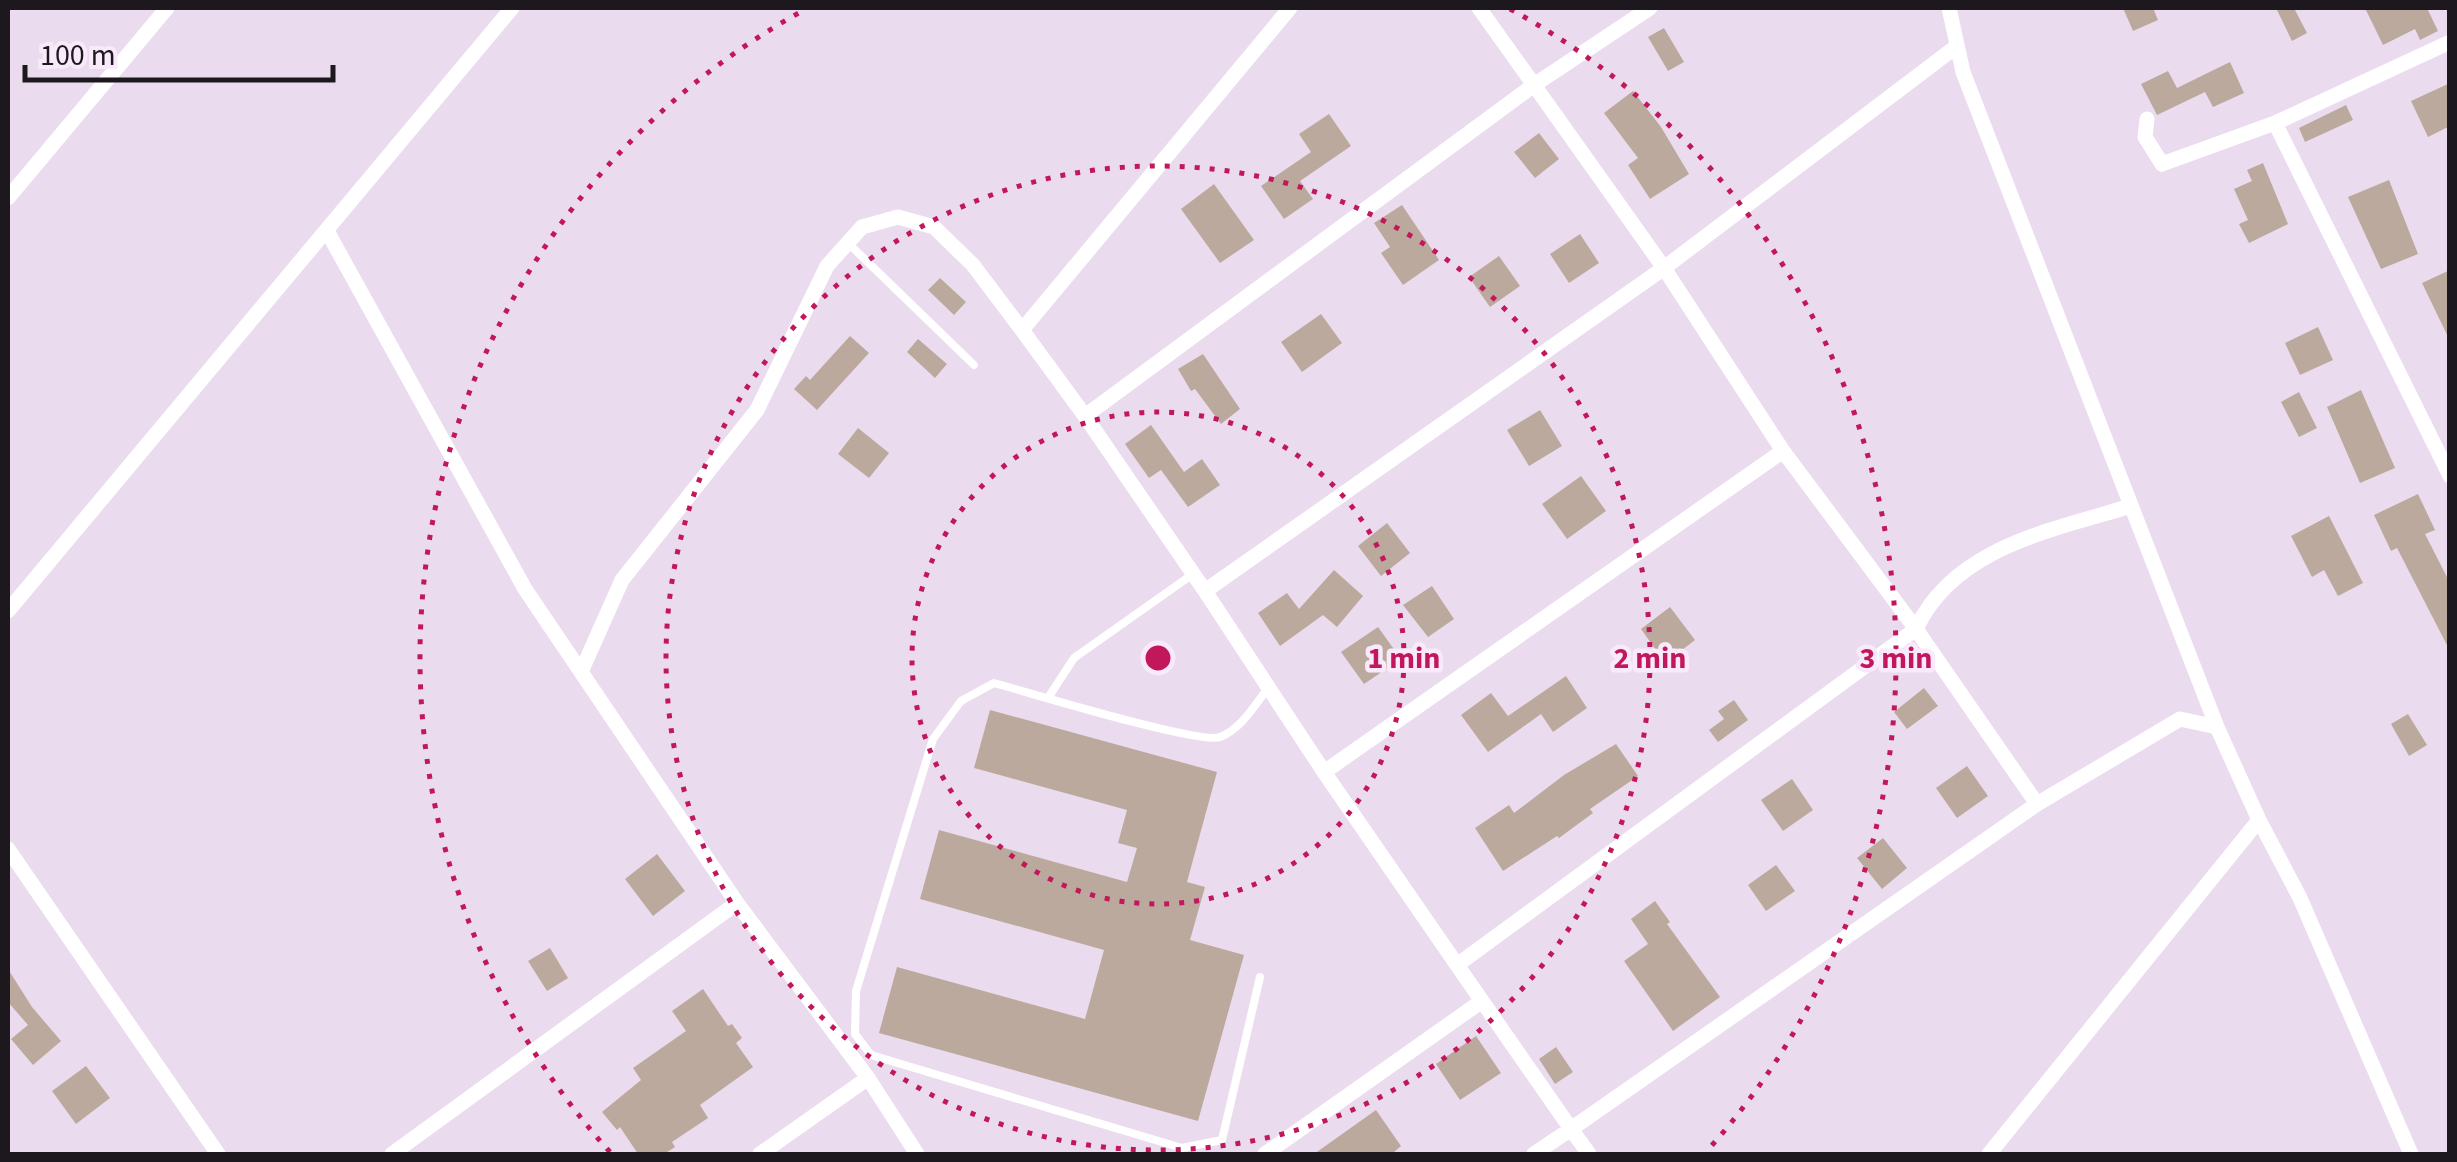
<svg xmlns="http://www.w3.org/2000/svg" width="2457" height="1162" viewBox="0 0 2457 1162" font-family="'Source Sans 3',sans-serif">
  <style>
    .building { fill: #bca99d }
    .lines { fill: none; stroke-linecap: round; stroke-linejoin: round }
    .service { stroke: #fff; stroke-width: 8 }
    .minor { stroke: #fff; stroke-width: 15 }
    .ring { fill: none; stroke: #c2185b; stroke-width: 5; stroke-dasharray: 5 10 }
    .centre { fill: #c2185b; stroke: #f8e9fb; stroke-width: 5 }
    .ring-label { font-size: 30px; text-anchor: middle; font-weight: bold; fill: #c2185b; stroke: #f8e9fb; stroke-width: 9; stroke-linejoin: round; paint-order: stroke }
  </style>
  <rect width="100%" height="100%" fill="#eadcee"/>
  <path class="building" d="M2123,8H2153L2158,20L2133,31Z
    M2276,8H2294L2307,33L2292,41Z
    M2365,8H2427L2438,31L2420,40L2415,29L2383,45Z
    M1664,28L1684,62L1668,71L1648,37Z
    M2230,62L2244,93L2213,107L2205,92L2157,115L2141,84L2168,71L2177,88Z
    M2450,83V126L2428,137L2411,101Z
    M1633,91L1661,127L1689,174L1650,199L1628,165L1638,158L1604,113Z
    M2346,105L2353,120L2305,142L2299,128Z
    M1329,114L1351,146L1300,181L1313,199L1284,219L1261,186L1311,152L1299,134Z
    M1539,133L1559,159L1535,178L1514,152Z
    M2263,163L2288,224L2249,243L2239,224L2248,220L2234,189L2252,181L2247,170Z
    M2389,180L2418,254L2381,269L2348,197Z
    M1214,184L1254,240L1220,263L1181,209Z
    M1402,205L1439,260L1403,285L1381,253L1390,247L1374,223Z
    M1580,234L1599,263L1569,283L1550,254Z
    M1499,256L1520,286L1490,307L1469,277Z
    M2450,270V341L2422,283Z
    M940,278L966,302L954,315L928,290Z
    M1321,314L1342,343L1302,372L1281,342Z
    M2318,327L2333,360L2300,375L2285,343Z
    M850,336L869,353L817,410L794,389L806,376L810,380Z
    M918,339L947,364L935,378L907,352Z
    M1203,354L1240,409L1221,424L1195,389L1191,391L1178,369Z
    M2361,390L2395,468L2360,483L2327,407Z
    M2299,392L2317,428L2299,437L2281,402Z
    M1540,410L1562,446L1529,466L1507,430Z
    M1151,425L1184,472L1202,459L1220,485L1188,507L1161,470L1149,478L1125,444Z
    M858,428L889,453L869,478L838,454Z
    M1581,476L1606,511L1567,539L1542,504Z
    M2418,494L2435,530L2425,534L2450,583V651L2397,548L2391,551L2374,515Z
    M2329,516L2363,583L2338,596L2324,570L2312,577L2291,536Z
    M1387,523L1410,553L1381,576L1358,546Z
    M1334,570L1363,596L1337,627L1323,615L1280,646L1258,613L1287,593L1299,609Z
    M1432,586L1454,619L1428,637L1403,605Z
    M1670,607L1695,640L1665,663L1641,629Z
    M1378,627L1401,659L1364,684L1341,652Z
    M1566,676L1587,708L1553,732L1541,714L1488,752L1461,715L1491,693L1508,716Z
    M1924,688L1938,706L1907,729L1894,712Z
    M1734,700L1748,720L1718,742L1709,730L1724,719L1718,711Z
    M990,710L1217,772L1187,882L1205,887L1190,940L1244,955L1198,1121L879,1033L897,967L1085,1019L1104,950L920,899L939,830L1127,882L1137,848L1118,843L1127,810L974,768Z
    M2408,714L2427,745L2409,756L2391,724Z
    M1616,744L1638,776L1590,809L1593,813L1559,838L1557,836L1503,871L1475,828L1509,805L1514,813L1564,775Z
    M1967,766L1988,796L1957,818L1936,788Z
    M1792,779L1813,810L1783,831L1761,800Z
    M1883,838L1907,868L1882,889L1857,858Z
    M657,854L685,891L653,916L625,879Z
    M1776,865L1795,891L1766,911L1748,885Z
    M1655,901L1670,922L1667,924L1720,997L1673,1031L1624,961L1648,944L1631,919Z
    M550,948L568,978L547,991L528,961Z
    M8,969L32,1007L61,1041L33,1065L11,1039L28,1025L8,1002Z
    M703,989L728,1026L732,1024L742,1038L736,1043L753,1067L700,1105L708,1118L672,1142L675,1147L664,1154H638L620,1127L617,1130L602,1112L641,1080L633,1068L686,1031L672,1011Z
    M1476,1036L1501,1073L1460,1100L1436,1064Z
    M1556,1047L1573,1072L1555,1084L1539,1059Z
    M86,1066L110,1098L76,1124L52,1091Z
    M1376,1110L1401,1146L1392,1154H1314Z"/>
  <g class="lines">
    <path class="service" d="M848,243L974,365
      M1048,698L1074,658L1193,574
      M1260,977L1222,1140L1182,1148L871,1055L855,1034L856,991L933,739L961,701L994,683C1027,692 1200,745 1220,737C1241,729 1255,705 1268,688"/>
    <path class="minor" d="M1290,8L1022,330L1085,416L1534,85L1479,8
      M1949,8L1963,72L2217,727L2259,820L2300,898L2411,1154
      M2147,119L2145,137L2162,164L2275,123L2450,476
      M2275,123L2450,42
      M8,198L167,8
      M327,231L525,589L737,903L868,1078L917,1154
      M1085,416L1205,591L1664,268L1534,85L1650,8
      M1205,591L1324,772L1783,451L1664,268L1957,46
      M8,611L512,8
      M581,672L622,580L757,410L827,266L862,227L898,217L934,227L973,265L1022,330
      M1324,772L1457,965L1916,629L1783,451
      M2037,804L2180,719L2217,727
      M8,849L218,1154
      M1457,965L1571,1129L2037,804L1916,629C1954,547 2053,530 2131,506
      M392,1154L737,903
      M760,1154L868,1078
      M1265,1154L1482,1001
      M1534,1154L1571,1129L1589,1154
      M1989,1154L2259,820"/>
  </g>
  <g class="ring">
    <circle cx="1158" cy="658" r="246"/>
    <circle cx="1158" cy="658" r="492"/>
    <path d="M610 1152A738 738 0 0 1 806 9M1510 9A738 738 0 0 1 1706 1152"/>
  </g>
  <circle cx="1158" cy="658" r="15" class="centre"/>
  <g class="ring-label">
    <text x="1404" y="668">1 min</text>
    <text x="1650" y="668">2 min</text>
    <text x="1896" y="668">3 min</text>
  </g>
  <rect width="2457" height="1162" fill="none" stroke="#1d181e" stroke-width="20"/>
  <path d="M25 65v15h308v-15" fill="none" stroke="#1d181e" stroke-width="5"/>
  <text x="40" y="65" font-size="30" fill="#1d181e" stroke="#f8e9fb" stroke-width="8" paint-order="stroke">100 m</text>
</svg>
